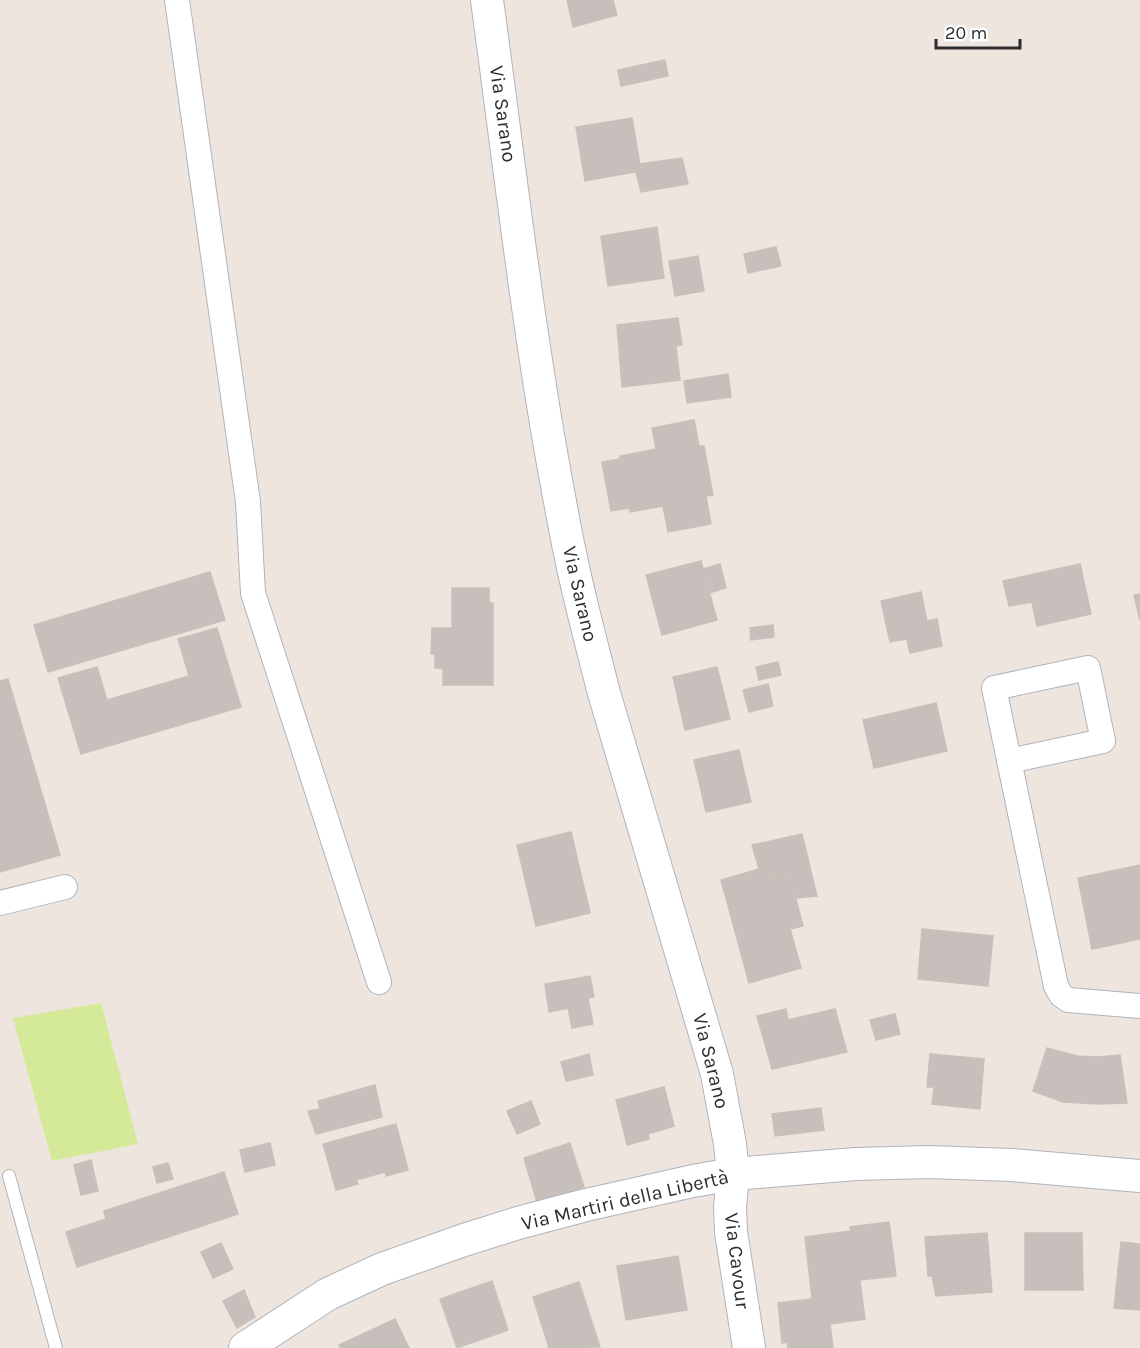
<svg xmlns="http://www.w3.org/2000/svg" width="1140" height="1348" viewBox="0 0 1140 1348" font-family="Karla,sans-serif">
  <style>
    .pitch { fill: #d4ea98 }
    .building { fill: #c6bfbb; stroke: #c9c1b8; stroke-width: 1.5 }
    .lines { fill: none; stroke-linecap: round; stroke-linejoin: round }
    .service-casing { stroke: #afb4bc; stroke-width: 14 }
    .minor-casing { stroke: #afb4bc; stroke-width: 26 }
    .tertiary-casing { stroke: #afb4bc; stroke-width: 34 }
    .service { stroke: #fff; stroke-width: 12 }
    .minor { stroke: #fff; stroke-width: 24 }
    .tertiary { stroke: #fff; stroke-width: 32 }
    .labels { text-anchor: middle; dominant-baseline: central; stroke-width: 6; stroke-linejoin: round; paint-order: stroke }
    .street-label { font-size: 20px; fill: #2c2c2c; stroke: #fff }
  </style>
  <rect width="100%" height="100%" fill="#eee5df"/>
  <path class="pitch" d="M101,1003L138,1144L52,1161L13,1018Z"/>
  <path class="building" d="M567,0H613L617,15L573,27Z
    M665,60L668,76L621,86L618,70Z
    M632,118L641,171L585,181L576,127Z
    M682,158L688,184L641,192L636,172L641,171L640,164Z
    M657,227L664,278L608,286L601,236Z
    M776,247L781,266L748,273L744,254Z
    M698,256L704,291L675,296L669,261Z
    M678,318L682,345L676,346L680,380L622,387L617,325Z
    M728,374L731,397L687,403L684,381Z
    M694,420L699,446H704L713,495L706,496L711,524L668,532L663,506L630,512L629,508L611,511L602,462L620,459V456L656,449L652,428Z
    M701,561L717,620L662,635L646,575Z
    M720,564L726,588L709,593L703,569Z
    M1080,564L1091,614L1037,626L1032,602L1009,606L1003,581Z
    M210,572L225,620L48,672L34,625Z
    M452,588H489V603H493V685H443V668H435V654H431L432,628H452Z
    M921,592L927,621L937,619L942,646L910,653L907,639L890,642L881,601Z
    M1140,594V620L1134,595Z
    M773,625L774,637L751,640L750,628Z
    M217,628L241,707L81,754L58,678L97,667L107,700L189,676L178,639Z
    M778,662L781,675L759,680L756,667Z
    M717,667L730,719L685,730L673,677Z
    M8,679L60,855L0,872V681Z
    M768,684L773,706L749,712L743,690Z
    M936,703L947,751L874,768L863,720Z
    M739,750L751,802L706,812L694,760Z
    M571,832L590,913L536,926L517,845Z
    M802,834L817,896L796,898L789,873L770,878L762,843Z
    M762,843L770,878L736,887L748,931L736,935L721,880L759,869L752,845Z
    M1140,865V939L1092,949L1078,878Z
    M789,873L803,926L790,929L801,968L749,983L736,935L748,931L736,887Z
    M922,929L993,936L988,986L918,979Z
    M590,976L594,997L588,998L593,1024L572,1028L568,1008L549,1012L545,984Z
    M786,1009L788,1020L835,1009L847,1052L772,1069L757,1016Z
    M895,1014L900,1034L876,1040L870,1020Z
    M1047,1048L1077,1056L1098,1057L1120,1055L1127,1103L1098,1104L1063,1102L1033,1091Z
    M589,1054L593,1075L566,1081L561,1062Z
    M930,1054L984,1059L980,1109L932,1104L934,1087H927Z
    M375,1085L382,1117L316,1134L308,1111L320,1109L318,1101Z
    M664,1087L666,1094L618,1107L616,1100Z
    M666,1094L674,1126L648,1134L649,1139L627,1145L618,1107Z
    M531,1101L540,1124L517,1134L507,1111Z
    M821,1108L824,1130L775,1136L772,1114Z
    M396,1124L408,1170L386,1176L385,1172L356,1180L358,1184L336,1190L323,1144Z
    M270,1143L275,1165L245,1172L240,1150Z
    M570,1143L584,1187L537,1202L524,1158Z
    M91,1160L98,1191L81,1195L74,1165Z
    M168,1163L173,1179L157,1183L153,1167Z
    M224,1172L238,1214L77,1267L66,1232L106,1219L104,1211Z
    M889,1222L896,1276L860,1280L865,1319L830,1324L833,1348H788L787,1342L782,1343L778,1303L812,1299L805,1237L851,1231L850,1227Z
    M987,1233L992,1292L936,1296L932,1276H928L925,1237Z
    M1025,1233H1082L1083,1290H1025Z
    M1121,1242L1140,1244V1310L1114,1308Z
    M221,1243L233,1269L213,1278L201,1252Z
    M678,1256L687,1310L626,1320L617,1266Z
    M492,1281L508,1330L457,1348L440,1299Z
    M579,1282L600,1347L549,1348L533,1297Z
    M244,1290L255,1317L237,1328L223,1301Z
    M395,1319L409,1348H341L339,1345Z"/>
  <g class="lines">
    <g class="service-casing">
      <path id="service" d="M9,1176L56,1348"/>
    </g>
    <g class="minor-casing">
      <path id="minor" d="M177,0L248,502L253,593L379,982
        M1009,761L1103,741L1088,668L994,688L1056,986L1061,995L1068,1000L1140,1006
        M0,903L65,887"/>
    </g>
    <g class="tertiary-casing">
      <path id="tertiary" d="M487,0C510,169 529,340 561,507C572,570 588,631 604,693L717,1074L730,1144L733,1174L730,1207L731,1232L749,1348
        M245,1348L328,1294L382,1269L464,1240L518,1223L586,1205L693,1181L733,1174L856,1164L929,1162L1011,1165L1140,1176"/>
    </g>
    <use href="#service" class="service"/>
    <use href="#minor" class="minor"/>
    <use href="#tertiary" class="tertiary"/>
  </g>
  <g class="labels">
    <g class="street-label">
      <text transform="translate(503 114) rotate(82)">Via Sarano</text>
      <text transform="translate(580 594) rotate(77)">Via Sarano</text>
      <text transform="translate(711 1061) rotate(76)">Via Sarano</text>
      <text transform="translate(625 1200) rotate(-13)">Via Martiri della Libertà</text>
      <text transform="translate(737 1261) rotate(83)">Via Cavour</text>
    </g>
  </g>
  <path d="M936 39v9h84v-9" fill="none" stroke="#2c2c2c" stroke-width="3"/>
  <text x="945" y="39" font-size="18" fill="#2c2c2c" stroke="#ffffff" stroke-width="4.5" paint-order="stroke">20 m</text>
</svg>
